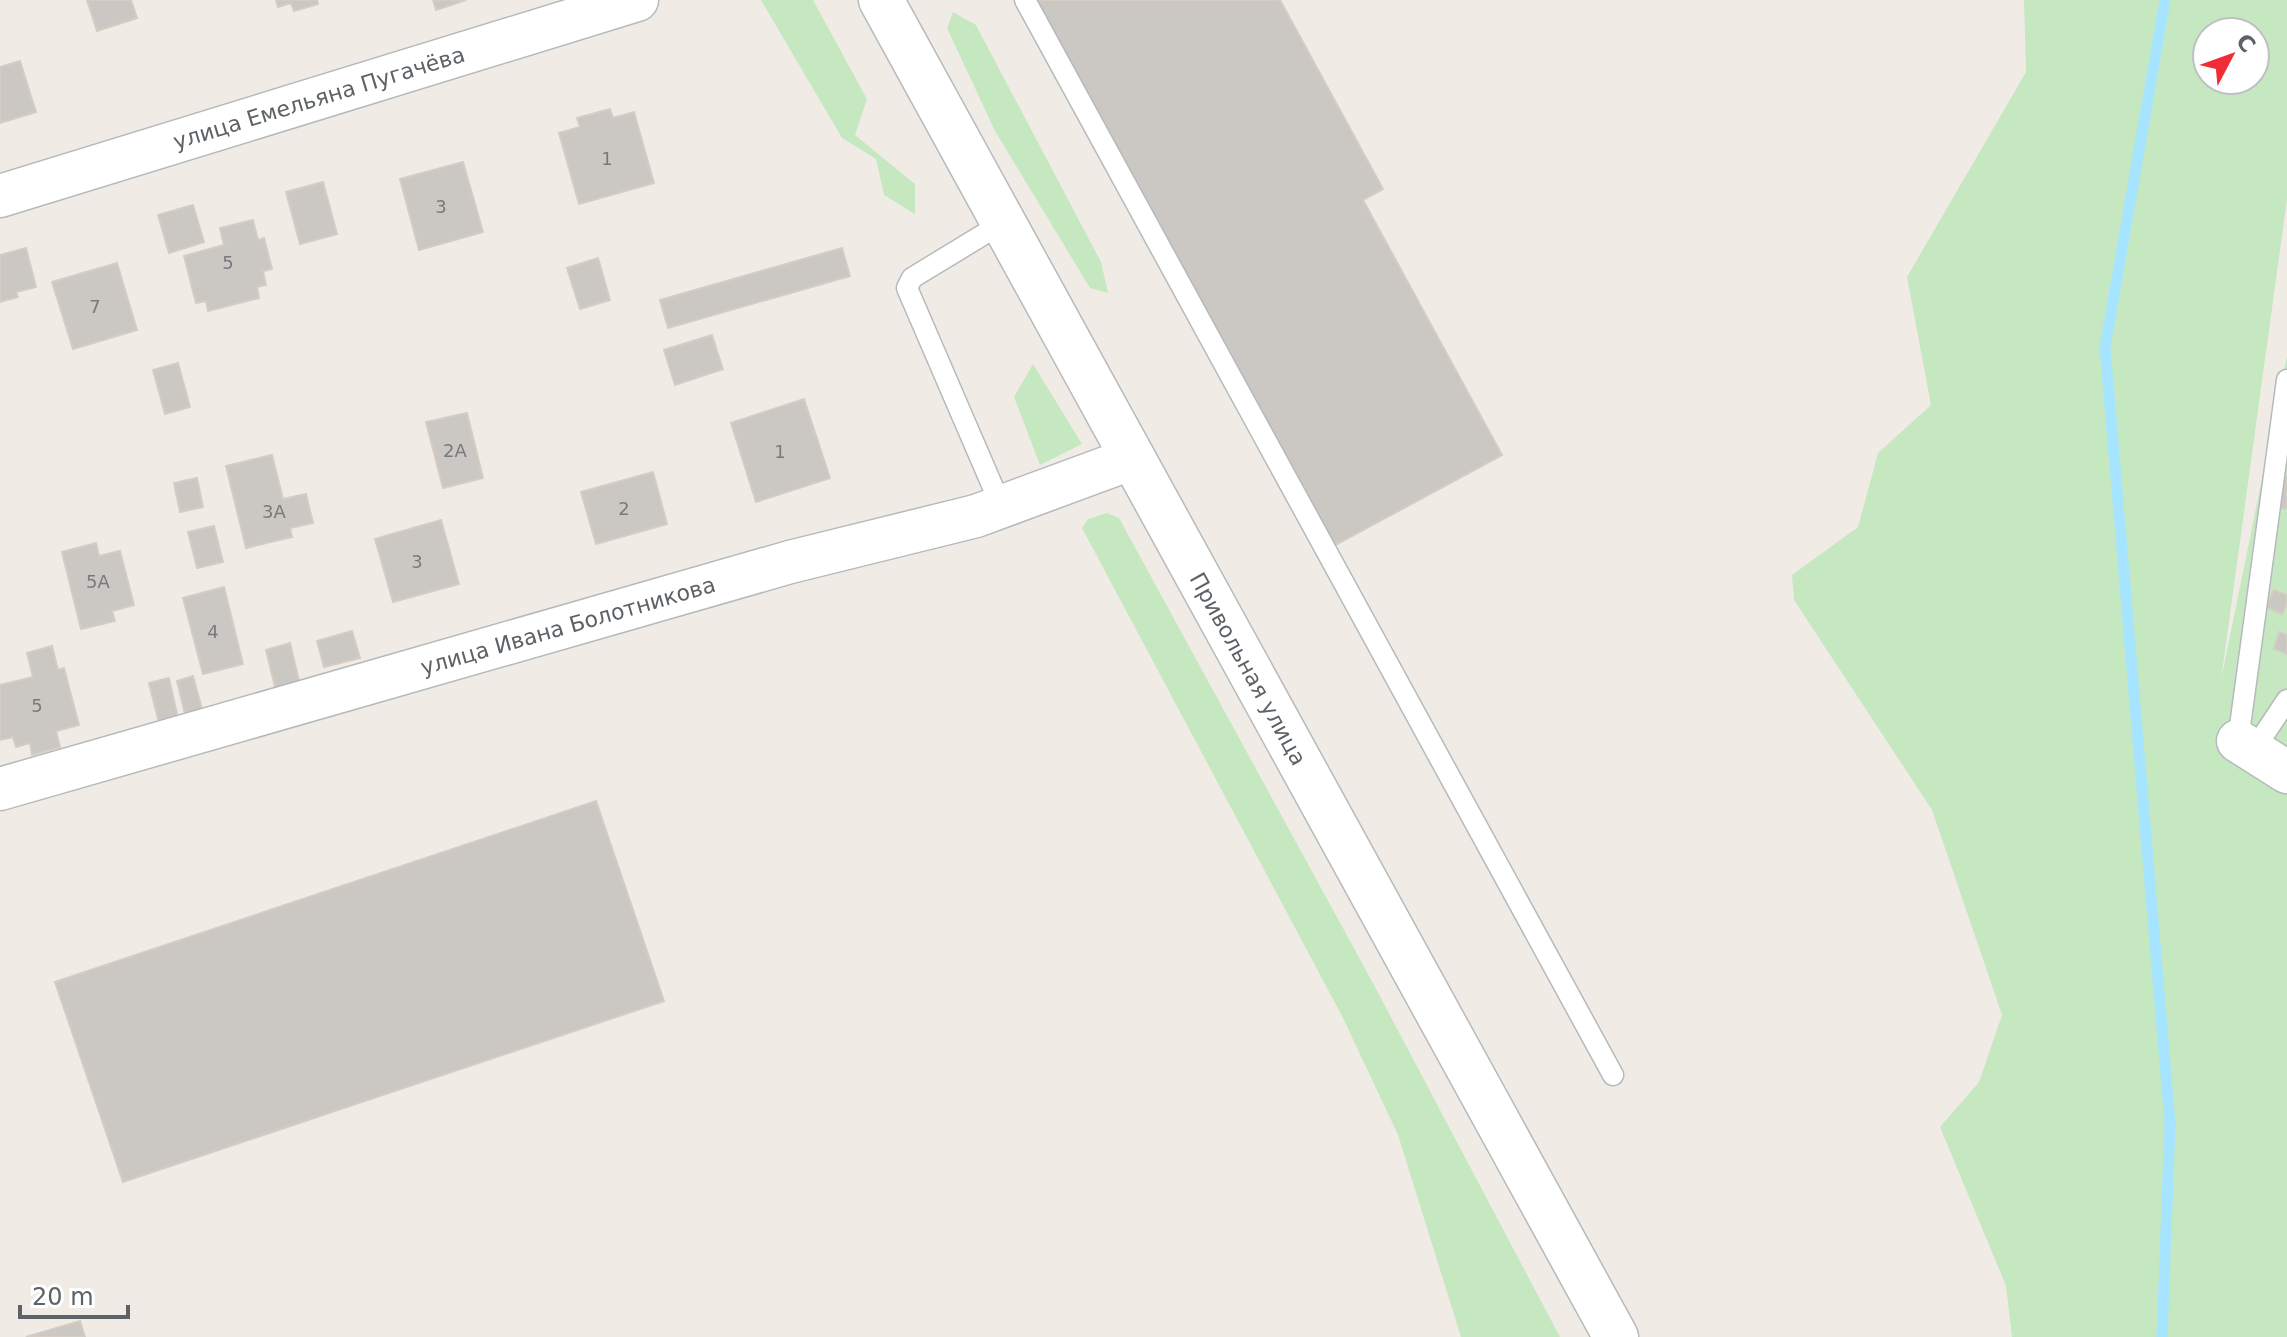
<svg xmlns="http://www.w3.org/2000/svg" width="2287" height="1337" viewBox="0 0 2287 1337" font-family="'DejaVu Sans',sans-serif">
  <style>
    .green { fill: #c6e8c1; fill-rule: evenodd }
    .lines { fill: none; stroke-linecap: round; stroke-linejoin: round }
    .stream { stroke: #a6e4ff; stroke-width: 11 }
    .building { fill: #cbc7c2; stroke: #d5cdc3; stroke-width: 2 }
    .service-casing { stroke: #b6b9bd; stroke-width: 23 }
    .minor-casing { stroke: #b6b9bd; stroke-width: 45 }
    .tertiary-casing { stroke: #b6b9bd; stroke-width: 47 }
    .service { stroke: #fff; stroke-width: 20 }
    .minor { stroke: #fff; stroke-width: 42 }
    .tertiary { stroke: #fff; stroke-width: 44 }
    .labels { text-anchor: middle; dominant-baseline: central; stroke-width: 6; stroke-linejoin: round; paint-order: stroke }
    .number-label { font-size: 18px; fill: #787b7d }
    .street-label { font-size: 22px; fill: #5d6266; stroke: #fff }
  </style>
  <rect width="100%" height="100%" fill="#f0ece5"/>
  <path class="green" d="M761,0H813L867,99L855,135L915,184V214L884,195L876,159L842,138Z
    M2024,0H2287V199L2221,680L2287,356V1337H2012L2006,1286L1940,1127L1979,1082L2002,1015L1932,810L1794,600L1792,575L1858,527L1878,453L1931,405L1907,277L2026,72ZM2207,32H2255V80H2207Z
    M953,12L976,25L1101,262L1108,293L1090,288L995,131L947,28Z
    M1033,364L1082,444L1040,465L1014,397Z
    M1107,513L1119,518L1374,985L1560,1337H1461L1398,1135L1343,1018L1082,528L1088,519Z"/>
  <g class="lines">
    <path class="stream" d="M2162,1337L2170,1123L2105,347L2165,0"/>
  </g>
  <path class="building" d="M87,0H131L137,18L97,31Z
    M276,0H317L318,4L294,11L291,3L278,7Z
    M433,0H466L436,10Z
    M1035,0H1280L1383,189L1363,200L1502,455L1330,548Z
    M20,61L36,112L0,123V67Z
    M610,109L613,118L634,112L654,183L579,204L559,133L580,127L577,118Z
    M463,162L483,232L419,250L400,179Z
    M323,182L337,234L300,244L286,192Z
    M193,205L204,242L169,253L158,215Z
    M253,220L258,240L264,238L272,269L263,271L266,285L257,287L259,298L208,311L206,301L196,303L184,256L224,245L220,228Z
    M26,248L36,287L16,292L18,297L0,302V255Z
    M842,248L850,276L668,328L660,300Z
    M598,258L610,300L580,309L567,268Z
    M117,263L137,330L73,349L52,282Z
    M712,335L723,369L675,385L664,350Z
    M178,363L190,407L165,414L153,370Z
    M804,399L830,478L756,502L731,423Z
    M467,413L483,478L443,488L426,422Z
    M272,455L283,499L306,494L313,523L290,528L292,537L246,548L226,466Z
    M653,472L667,524L596,544L581,492Z
    M2278,476L2287,477V509L2274,507Z
    M197,478L203,507L180,512L174,483Z
    M441,520L459,584L393,602L375,539Z
    M214,526L223,562L197,568L188,532Z
    M96,543L99,556L120,551L134,605L112,611L115,621L81,629L62,552Z
    M224,587L243,664L203,674L183,598Z
    M2274,590L2287,595V604L2282,614L2266,607Z
    M352,631L360,658L324,667L317,641Z
    M2279,632L2287,635V654L2274,649Z
    M290,643L301,689L277,695L266,650Z
    M52,646L58,670L64,668L79,725L56,731L60,747L32,755L30,743L16,747L13,737L0,740V685L33,677L27,653Z
    M193,676L202,709L185,714L177,681Z
    M169,678L178,718L159,723L149,683Z
    M596,801L664,1001L123,1182L55,982Z
    M80,1321L85,1337H26Z"/>
  <g class="lines">
    <g class="service-casing">
      <path id="service" d="M1025,0L1613,1075
        M1002,508L907,288L912,278L1004,222
        M2238,741L2287,380
        M2253,751L2287,700"/>
    </g>
    <g class="minor-casing">
      <path id="minor" d="M0,196L637,0
        M2238,741L2287,772
        M0,789L790,562L976,516L1133,458"/>
    </g>
    <g class="tertiary-casing">
      <path id="tertiary" d="M881,0L1616,1337"/>
    </g>
    <use href="#service" class="service"/>
    <use href="#minor" class="minor"/>
    <use href="#tertiary" class="tertiary"/>
  </g>
  <g class="labels">
    <g class="number-label">
      <text x="607" y="158">1</text>
      <text x="441" y="206">3</text>
      <text x="228" y="262">5</text>
      <text x="95" y="306">7</text>
      <text x="455" y="450">2А</text>
      <text x="780" y="451">1</text>
      <text x="624" y="508">2</text>
      <text x="274" y="511">3А</text>
      <text x="417" y="561">3</text>
      <text x="98" y="581">5А</text>
      <text x="213" y="631">4</text>
      <text x="37" y="705">5</text>
    </g>
    <g class="street-label">
      <text transform="translate(319 98) rotate(-17)">улица Емельяна Пугачёва</text>
      <text transform="translate(568 626) rotate(-16)">улица Ивана Болотникова</text>
      <text transform="translate(1248 669) rotate(61)">Привольная улица</text>
    </g>
  </g>
  <g transform="translate(2231 56) rotate(49)"><circle r="38" fill="#ffffff" stroke="#bec0c2" stroke-width="2"/>
  <path d="M0-6L14 30L0 20L-14 30Z" fill="#f02c37"/>
  <text y="-12" font-size="22" font-weight="bold" text-anchor="middle" fill="#5d6266">С</text>
  </g>
  <path d="M20 1305v12h108v-12" fill="none" stroke="#5d6266" stroke-width="4"/>
  <text x="32" y="1305" font-size="24" fill="#5d6266" stroke="#ffffff" stroke-width="6" paint-order="stroke">20 m</text>
</svg>
